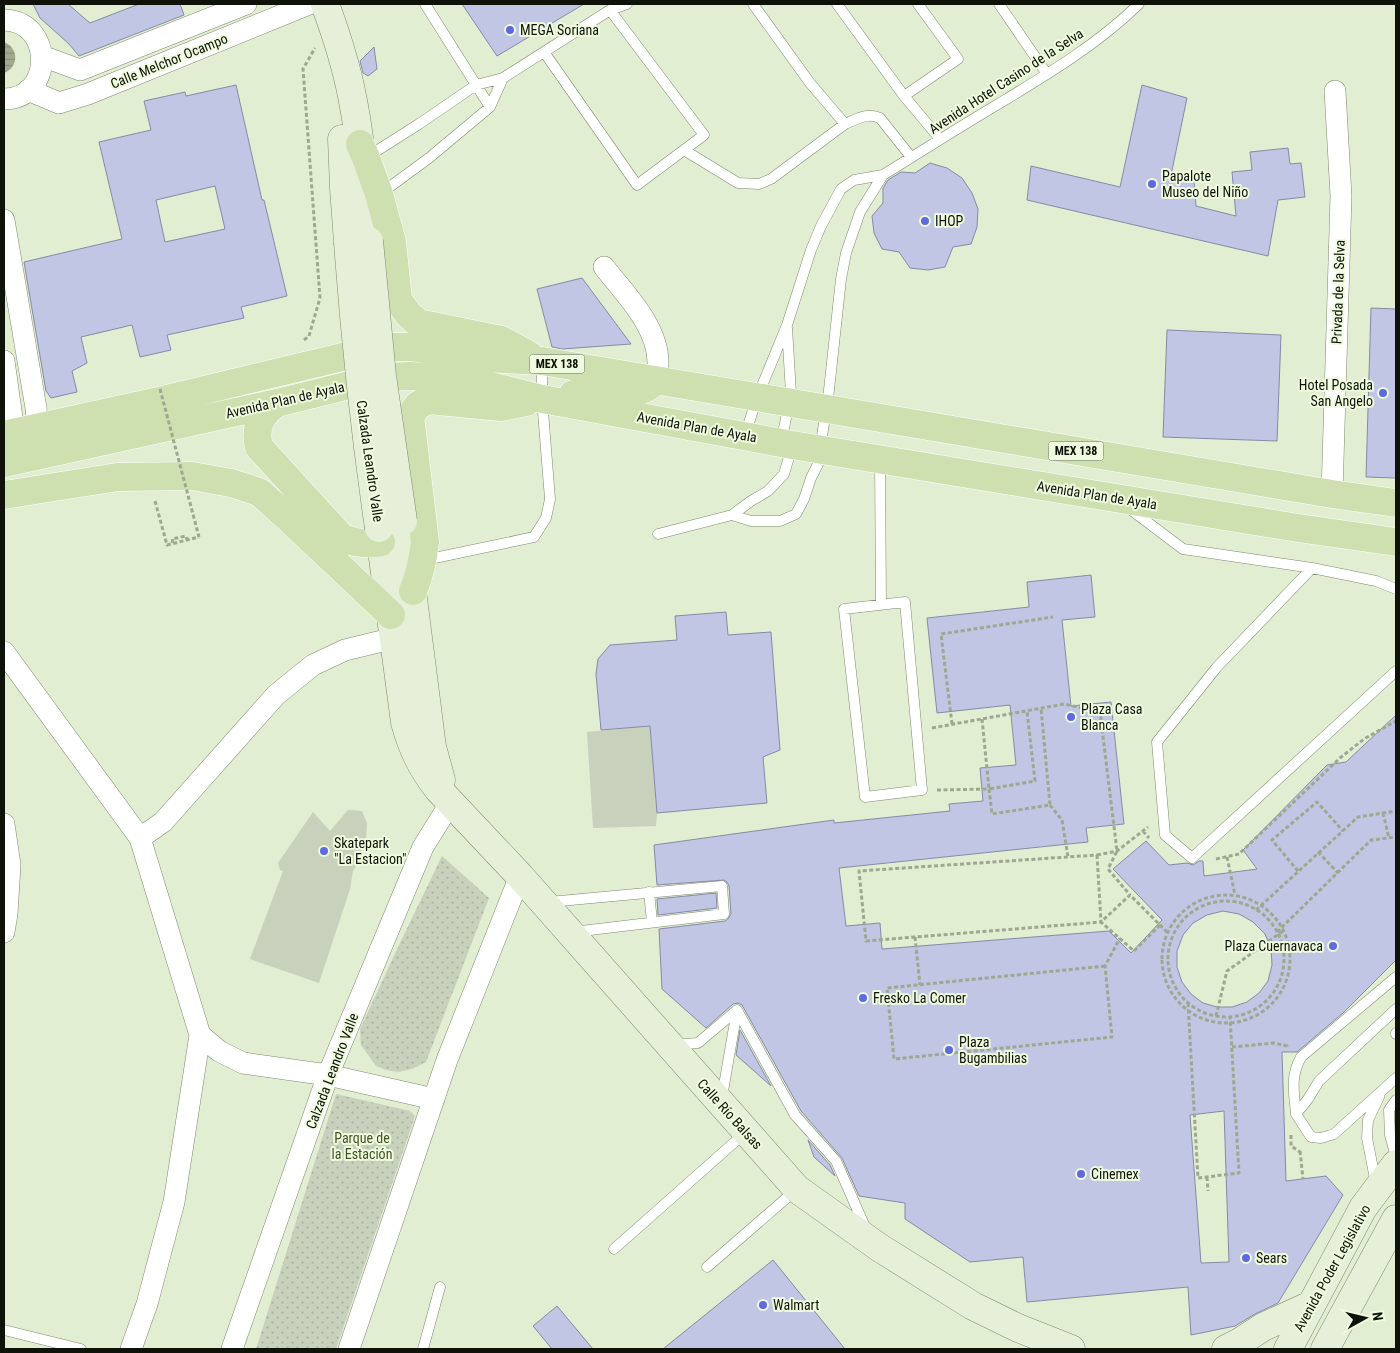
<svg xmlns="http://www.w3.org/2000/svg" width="1400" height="1353" viewBox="0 0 1400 1353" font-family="'Roboto Condensed',sans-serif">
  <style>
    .green { fill: #c8d1bc }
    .park { fill: url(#park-dots) }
    .water { fill: url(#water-rules) }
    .building { fill: #c0c6e3; stroke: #858ba6; fill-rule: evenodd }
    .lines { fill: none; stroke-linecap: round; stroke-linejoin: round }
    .lane-casing { stroke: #7f8a6f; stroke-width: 11 }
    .street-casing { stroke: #7f8a6f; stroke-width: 22 }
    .secondary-casing { stroke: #7f8a6f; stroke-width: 29 }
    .primary-casing { stroke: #fff; stroke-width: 29 }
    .path { stroke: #9ea891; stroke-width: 3; stroke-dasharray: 4 2.5; stroke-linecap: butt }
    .lane { stroke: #fff; stroke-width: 10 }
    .street { stroke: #fff; stroke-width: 21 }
    .secondary { stroke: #e6f0d8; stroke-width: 28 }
    .primary { stroke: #cee0b0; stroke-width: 28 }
    .secondary-bridge-casing { stroke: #7f8a6f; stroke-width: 29; stroke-linecap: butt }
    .path-bridge { stroke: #9ea891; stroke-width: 3; stroke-dasharray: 4 2.5; stroke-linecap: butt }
    .secondary-bridge { stroke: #e6f0d8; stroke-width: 28 }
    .poi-dot { fill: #5f69e0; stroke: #eefbde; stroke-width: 2 }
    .labels { text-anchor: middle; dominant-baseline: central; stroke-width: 4; stroke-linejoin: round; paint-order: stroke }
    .shield { fill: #eefbde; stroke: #515848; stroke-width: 1 }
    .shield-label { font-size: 12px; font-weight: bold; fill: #0e1208 }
    .poi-label { font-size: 14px; fill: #0e1208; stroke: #eefbde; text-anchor: start }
    .street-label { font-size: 14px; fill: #0e1208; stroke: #eefbde }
    .park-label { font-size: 14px; fill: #425325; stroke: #eefbde }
  </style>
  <defs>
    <pattern id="park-dots" width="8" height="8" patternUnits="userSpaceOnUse" patternTransform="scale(1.25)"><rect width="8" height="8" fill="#c8d1bc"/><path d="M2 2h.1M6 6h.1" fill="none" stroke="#abb2a0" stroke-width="1.8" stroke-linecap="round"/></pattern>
    <pattern id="water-rules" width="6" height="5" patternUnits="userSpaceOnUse" patternTransform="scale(1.25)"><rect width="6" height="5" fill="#9fab8f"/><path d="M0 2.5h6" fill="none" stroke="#88927a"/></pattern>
  </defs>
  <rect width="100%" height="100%" fill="#e1eed1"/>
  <path class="green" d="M650,726L657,813L656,826L593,828L587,732Z
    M348,810L362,811L367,823L366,839L358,863L353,871L350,889L319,983L250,959L283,871L280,870L278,863L313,812L330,831Z"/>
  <path class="park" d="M442,856L489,898L426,1062L412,1069L398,1072L386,1070L376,1066L361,1045L360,1029L399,945Z
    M336,1094L410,1111L415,1116L336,1349H256Z"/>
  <path class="water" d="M4,42C19,48 19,67 4,73Z"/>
  <path class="building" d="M33,4H68L90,23L139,4H180L184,15L79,56L69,44L40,18Z
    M462,4H584L497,56Z
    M374,47L377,69L368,76L363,73L360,61Z
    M236,85L262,200H264L287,296L241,307L244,318L167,335L171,350L140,357L132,325L81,337L87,363L72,371L77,392L51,398L46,391L24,262L122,239L99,142L151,130L144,101L185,92L186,96ZM215,186L225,229L165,242L156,200Z
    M1142,85L1187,98L1171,175L1194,180L1196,206L1236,216L1232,172L1252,170L1250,152L1288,148L1290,164L1301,163L1305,197L1278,200L1268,256L1027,200L1031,166L1120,187Z
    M930,163L947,168L962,178L972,193L978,209L977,227L971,244L953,247L945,267L928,270L910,268L899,252L882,249L874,233L872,216L883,203V188L888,180L901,172L915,173Z
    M582,278L631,344L562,349L552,347L537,289Z
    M1371,308L1396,309V478L1366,477Z
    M1167,330L1281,335L1277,441L1163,437Z
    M1091,575L1095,617L1062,620L1071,706L1111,702L1124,824L1086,828L1088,842L839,868L846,926L880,923L882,949L1109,931L1131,953L1162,920L1113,869L1146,841L1169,865L1187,863L1193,865L1199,861H1203L1204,876L1257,869L1243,850L1327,765L1346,762L1396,715V960L1343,1013L1297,1052H1282L1286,1181L1326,1176L1343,1195L1278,1303L1255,1314L1235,1326L1191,1335L1188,1287L1027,1302L1023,1257L970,1262L905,1219V1203L859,1196L842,1158L801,1111L742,1005L738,1003L733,1004L706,1028L662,989L659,929L725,921L728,919L731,914L729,886L727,882L724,880L657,885L654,845L834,820V823L950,811L949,804L983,801L980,768L1016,765L1010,705L937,713L927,618L1029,607L1027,582ZM1223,911L1239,914L1253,922L1265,934L1271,949L1272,965L1268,981L1259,993L1247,1002L1232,1007H1217L1203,1003L1191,994L1182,982L1177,967V951L1183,935L1193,923L1207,915ZM1224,1111L1229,1262L1201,1263L1190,1115Z
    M726,612L728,635L771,632L780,750L763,757L767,803L657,813L650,726L601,730L596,674L598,659L610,645L677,640L675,616Z
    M716,893L717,908L658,915L657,899Z
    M740,1030L771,1086L736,1055Z
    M808,1140L830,1165L835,1176L814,1157Z
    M773,1260L845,1349H663Z
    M557,1306L593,1349H552L533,1326Z"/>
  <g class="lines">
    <g class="lane-casing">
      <path id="lane" d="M425,4L490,107
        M753,4L810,83L845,124C857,119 868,112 880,118L911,157
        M837,4L904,96L940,139
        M999,4L1047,74
        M544,52L637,185L704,135L610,10
        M904,96L958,59L918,4
        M684,150L738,183L759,184L771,179L845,124
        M367,157L419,124L476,85L503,78L610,10L627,4
        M380,194L429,158L490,107L503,78
        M745,435L757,398L787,325L811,250L821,226L841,189L854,180L883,175C922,151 961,126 1000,103C1048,74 1098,44 1139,4
        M781,443L791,393L787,328
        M820,448L828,399L841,279L846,253L860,212L883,175
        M880,460L881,605
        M1130,509L1183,549L1312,568L1376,581L1396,589
        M732,515L751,521H780L796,514L804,499L811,478L824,452
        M658,534L732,515L751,501L768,491L784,474L792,447
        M425,560L534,537L546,518L550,499L542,399V362
        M1312,568L1217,667L1157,742L1165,835L1192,858L1396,671
        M905,602L922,790L865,797L844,609Z
        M649,892L652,922
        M549,902L722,886L724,914L573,932
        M1396,1009L1319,1081L1308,1099L1296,1114L1311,1137L1321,1138L1334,1134L1396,1078
        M737,1010L795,1115L836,1161L866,1229
        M1396,1033V1034
        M673,1045L698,1043L737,1010
        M722,1097L737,1010
        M1396,1100L1389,1110L1390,1135L1396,1157
        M1296,1114C1294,1092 1290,1077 1301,1057L1396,977
        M1376,1184L1367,1138L1368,1120L1379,1097
        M614,1249L746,1132
        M707,1267L797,1189
        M4,1330L81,1349
        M423,1349L440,1287"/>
    </g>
    <g class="street-casing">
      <path id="street" d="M4,20C54,21 54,99 4,99
        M42,56L80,70L246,4
        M28,90L59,103L88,94L309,4
        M4,220L36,408L38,428
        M604,267C625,294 659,327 658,364C658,369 657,374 656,379
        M4,361L14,432
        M1332,494L1341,196L1335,91
        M4,652L140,838L200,1035L174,1202L147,1304L131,1349
        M4,824L10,865L7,914L4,932
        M140,838L163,822L276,695L313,665L345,650L382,641H394
        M200,1035L219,1051L243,1063L328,1075L434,1099
        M232,1349L328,1075L423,847L451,802
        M349,1349L447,1060L520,876"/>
    </g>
    <g class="secondary-casing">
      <path id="secondary" d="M325,4C336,34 346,64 352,96C362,144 364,193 369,241
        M342,139L344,188L348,242
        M403,521L432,747L441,780
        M379,528L405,722C412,748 421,767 438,789L520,876L797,1189L880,1248L973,1306L1018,1328L1071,1349
        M1226,1349L1240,1342L1263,1327L1311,1305
        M1288,1349L1363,1208L1396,1164
        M1325,1349L1396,1219"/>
    </g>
    <g class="primary-casing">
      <path id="primary" d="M360,144L366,158L379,194L392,242L398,300L408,314L418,323L501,340L529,355
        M573,394C581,392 590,391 598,391C616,391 637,398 653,383
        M277,403C261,414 254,427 259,447L341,537C355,544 366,544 381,542
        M4,435L159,401L384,347H410L486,358L542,361L1332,494L1396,503
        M4,463L277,403L358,383L384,377L412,376L482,384L542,399L792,445L1298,528L1396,542
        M4,495L118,477L192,476L231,483L259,492L286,516L391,615
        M413,591C420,575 423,560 425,542L410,416L418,405L429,400L501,407L526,402"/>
    </g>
    <path class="path" d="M304,340L309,336L320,298L303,69L315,48
      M155,501L167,545L199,537
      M173,543L172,539L186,536L187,540
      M982,719L989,789L1035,781L1027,711
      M952,724L941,634L1053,617
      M932,728L1064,704L1100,712L1117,851L1108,869L1130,895
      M937,790L989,789L992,814L1050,805L1041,708
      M1050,805L1062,820L1068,857
      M1383,813L1389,838
      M1143,831L1149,838
      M1318,852L1338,873
      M1097,855L1101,922L866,941L859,871Z
      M1097,855L1117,851L1148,827
      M1227,857L1235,895
      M1216,859L1239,854L1340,758L1364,739L1396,721
      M1298,871L1272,840L1317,802L1343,831
      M1162 959a64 64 0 1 1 128 0a64 64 0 1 1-128 0Z
      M1168 959a58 58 0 1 1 116 0a58 58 0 1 1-116 0Z
      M1256,910L1358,817L1396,811
      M1160,925L1134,951L1101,922L1130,895L1167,932
      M1277,932L1371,840L1396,837
      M915,937L920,985
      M1105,966L887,988L894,1059L1112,1037L1105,966L1120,938
      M1188,1003L1198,1178L1239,1173L1230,1017
      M1216,1016L1227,971L1283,931
      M1232,1047L1274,1043L1287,1046V1049
      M1291,1135V1146L1300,1152
      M1300,1151L1303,1179
      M1207,1177L1208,1191"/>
    <use href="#lane" class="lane"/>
    <use href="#street" class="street"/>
    <use href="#secondary" class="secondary"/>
    <use href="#primary" class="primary"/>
    <g class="secondary-bridge-casing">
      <path id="secondary-bridge" d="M369,241L382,376L403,521
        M348,242C355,338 365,433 379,528"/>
    </g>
    <path class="path-bridge" d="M160,389L199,537"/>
    <use href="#secondary-bridge" class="secondary-bridge"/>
  </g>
  <g class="poi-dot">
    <circle cx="510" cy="30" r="5"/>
    <circle cx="1152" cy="184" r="5"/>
    <circle cx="925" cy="221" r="5"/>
    <circle cx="1383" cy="393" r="5"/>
    <circle cx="1071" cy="717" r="5"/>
    <circle cx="324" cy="851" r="5"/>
    <circle cx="1333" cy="946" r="5"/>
    <circle cx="863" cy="998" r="5"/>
    <circle cx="949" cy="1050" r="5"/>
    <circle cx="1081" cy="1174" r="5"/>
    <circle cx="1246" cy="1258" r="5"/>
    <circle cx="763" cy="1305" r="5"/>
  </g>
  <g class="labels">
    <g class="shield">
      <rect x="529.5" y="354.5" width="55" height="19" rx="4"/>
      <rect x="1048.5" y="441.5" width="55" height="19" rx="4"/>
    </g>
    <g class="shield-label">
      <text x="557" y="364">MEX 138</text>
      <text x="1076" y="451">MEX 138</text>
    </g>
    <g class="poi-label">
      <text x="520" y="30">MEGA Soriana</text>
      <text x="1162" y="176">Papalote<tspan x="1162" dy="16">Museo del Niño</tspan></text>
      <text x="935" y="221">IHOP</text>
      <text x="1373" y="385" text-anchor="end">Hotel Posada<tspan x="1373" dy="16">San Angelo</tspan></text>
      <text x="1081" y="709">Plaza Casa<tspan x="1081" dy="16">Blanca</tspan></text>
      <text x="334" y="843">Skatepark<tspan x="334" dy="16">"La Estacion"</tspan></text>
      <text x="1323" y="946" text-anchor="end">Plaza Cuernavaca</text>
      <text x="873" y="998">Fresko La Comer</text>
      <text x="959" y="1042">Plaza<tspan x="959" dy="16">Bugambilias</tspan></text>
      <text x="1091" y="1174">Cinemex</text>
      <text x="1256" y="1258">Sears</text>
      <text x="773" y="1305">Walmart</text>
    </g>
    <g class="street-label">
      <text transform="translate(169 61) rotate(-22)">Calle Melchor Ocampo</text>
      <text transform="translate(1006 81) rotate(-33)">Avenida Hotel Casino de la Selva</text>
      <text transform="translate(1338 292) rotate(-88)">Privada de la Selva</text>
      <text transform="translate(285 400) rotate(-13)">Avenida Plan de Ayala</text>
      <text transform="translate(697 427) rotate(10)">Avenida Plan de Ayala</text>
      <text transform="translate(370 461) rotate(82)">Calzada Leandro Valle</text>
      <text transform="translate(1097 495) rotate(9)">Avenida Plan de Ayala</text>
      <text transform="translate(332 1071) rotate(-69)">Calzada Leandro Valle</text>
      <text transform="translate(730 1114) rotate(48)">Calle Río Balsas</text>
      <text transform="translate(1332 1268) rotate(-61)">Avenida Poder Legislativo</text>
    </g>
    <g class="park-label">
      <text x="362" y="1138">Parque de<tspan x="362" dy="16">la Estación</tspan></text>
    </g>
  </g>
  <rect width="1400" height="1353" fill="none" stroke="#0e1208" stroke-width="10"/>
  <g transform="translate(1365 1318) rotate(82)" stroke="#eefbde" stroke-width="4" paint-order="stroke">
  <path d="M0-4L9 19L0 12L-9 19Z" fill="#0e1208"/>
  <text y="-8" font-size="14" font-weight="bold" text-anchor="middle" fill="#0e1208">N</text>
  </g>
</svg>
